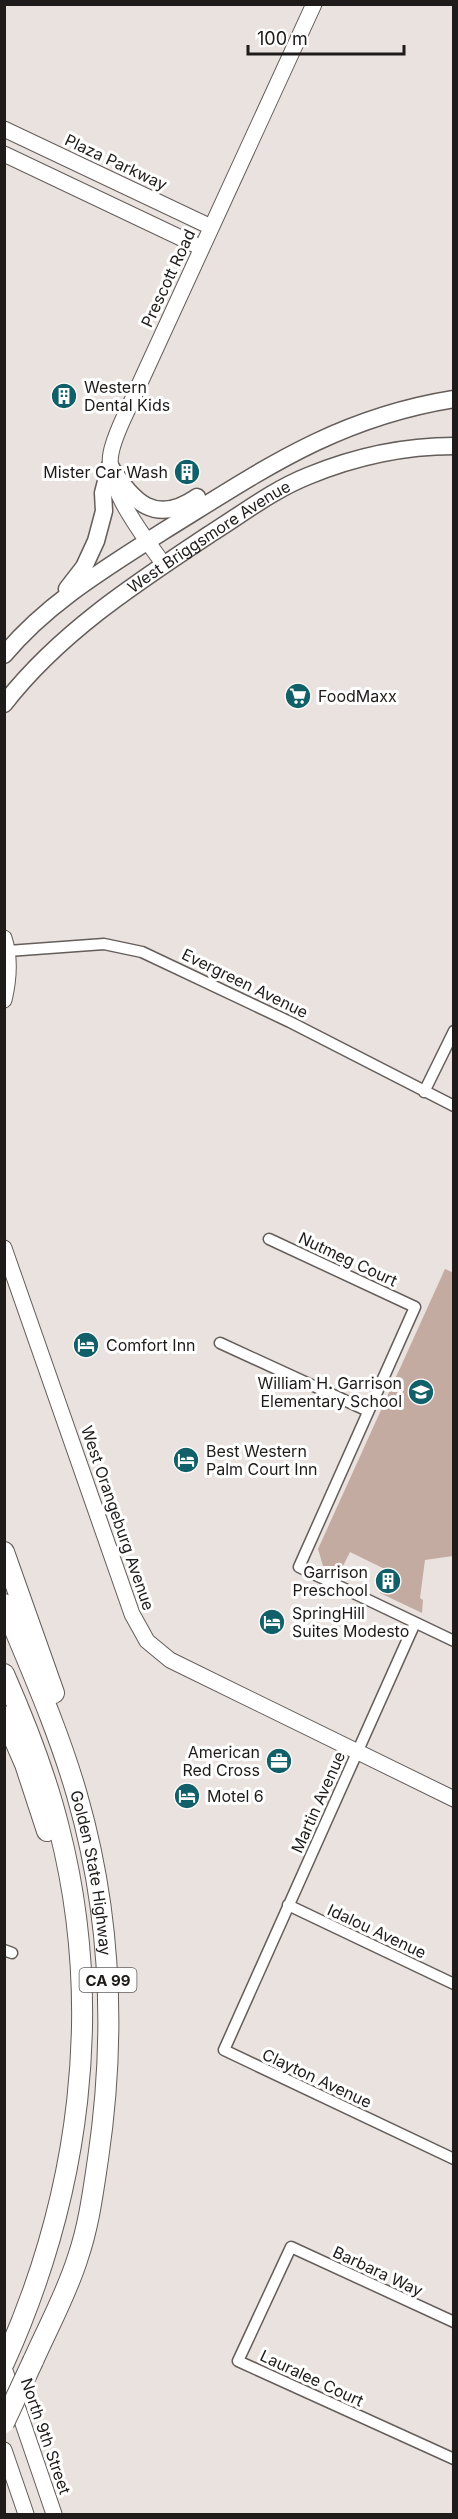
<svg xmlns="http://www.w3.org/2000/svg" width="458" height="2519" viewBox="0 0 458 2519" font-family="Inter,sans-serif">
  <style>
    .green { fill: #c3aba2 }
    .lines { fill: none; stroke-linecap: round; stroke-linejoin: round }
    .street-casing { stroke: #645d5a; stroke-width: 13 }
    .secondary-casing { stroke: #645d5a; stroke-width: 17 }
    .primary-casing { stroke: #645d5a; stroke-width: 19 }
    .highway-casing { stroke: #645d5a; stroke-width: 22 }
    .street { stroke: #fff; stroke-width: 10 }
    .secondary { stroke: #fff; stroke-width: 15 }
    .primary { stroke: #fff; stroke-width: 16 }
    .highway { stroke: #fff; stroke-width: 20 }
    .highway-bridge-casing { stroke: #645d5a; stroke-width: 22; stroke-linecap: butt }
    .highway-bridge { stroke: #fff; stroke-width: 20 }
    .labels { text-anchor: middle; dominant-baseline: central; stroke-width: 6; stroke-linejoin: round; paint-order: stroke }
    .shield { fill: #fff; stroke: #625f5f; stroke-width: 1.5 }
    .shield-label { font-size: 15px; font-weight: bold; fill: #1e1b1a }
    .street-label { font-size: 16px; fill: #1e1b1a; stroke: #fff }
    .poi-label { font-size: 16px; fill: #1e1b1a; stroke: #fff; text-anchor: start }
  </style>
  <rect width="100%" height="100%" fill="#eae2df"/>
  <path class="green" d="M445,1269L454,1273L453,1556L425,1560L420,1598L423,1600L422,1613L380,1593L382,1589L392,1593L399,1576L350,1552L339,1574L323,1566L318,1549Z"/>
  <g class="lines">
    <g class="street-casing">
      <path id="street" d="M8,951L104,944L142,952L290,1022L454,1106
        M424,1092L454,1031
        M269,1239L415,1307L299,1567L454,1641
        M220,1343L368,1411
        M415,1623L224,2050L454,2159
        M288,1905L454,1984
        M4,1950L12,1953
        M454,2322L291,2247L238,2361L454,2459"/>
    </g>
    <g class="secondary-casing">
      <path id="secondary" d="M4,129L211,227
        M4,154L202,248
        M164,565C145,537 104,488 111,453C115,433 126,414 134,396L314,4
        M4,938C11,959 9,979 4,1000
        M4,1248L132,1614L147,1641L170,1660L454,1799
        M4,2368L54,2514
        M4,2450L26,2514"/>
    </g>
    <g class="primary-casing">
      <g id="primary">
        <path d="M110,466C133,502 155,526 197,497"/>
        <path d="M67,589L84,567L96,541L104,511L103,493L110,466"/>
        <path d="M4,655C47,603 106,568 162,532C261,471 335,418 454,399"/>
        <path id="s1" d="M4,704C59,633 136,583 210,534C242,514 273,490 308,476C354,457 403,446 454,446"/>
      </g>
    </g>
    <g class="highway-casing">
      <g id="highway">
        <path d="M4,1552L54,1693"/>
        <path id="s2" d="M4,1604C30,1667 58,1729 77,1795C111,1913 116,2037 98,2159C93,2192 89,2225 78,2257C67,2293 48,2327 33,2361"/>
        <path d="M4,1674C26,1724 46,1775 59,1828C105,2008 80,2195 4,2363"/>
        <path d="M4,1716L25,1764L47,1831"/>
      </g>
    </g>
    <use href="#street" class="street"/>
    <use href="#secondary" class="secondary"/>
    <use href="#primary" class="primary"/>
    <use href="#highway" class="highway"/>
    <g class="highway-bridge-casing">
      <path id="highway-bridge" d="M4,2423L33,2361"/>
    </g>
    <use href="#highway-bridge" class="highway-bridge"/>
  </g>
  <defs>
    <g id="building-disc" transform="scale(1.35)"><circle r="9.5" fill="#116069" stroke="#fff"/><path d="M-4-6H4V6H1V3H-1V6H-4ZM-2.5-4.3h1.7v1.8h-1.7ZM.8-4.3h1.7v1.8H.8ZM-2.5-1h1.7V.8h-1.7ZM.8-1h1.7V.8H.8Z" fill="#fff"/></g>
    <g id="supermarket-disc" transform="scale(1.35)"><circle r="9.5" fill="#116069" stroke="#fff"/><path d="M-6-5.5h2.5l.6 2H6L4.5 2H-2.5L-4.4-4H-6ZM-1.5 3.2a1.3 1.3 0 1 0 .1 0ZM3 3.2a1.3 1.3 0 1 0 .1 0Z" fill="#fff"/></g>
    <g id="hotel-disc" transform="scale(1.35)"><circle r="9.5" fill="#116069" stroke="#fff"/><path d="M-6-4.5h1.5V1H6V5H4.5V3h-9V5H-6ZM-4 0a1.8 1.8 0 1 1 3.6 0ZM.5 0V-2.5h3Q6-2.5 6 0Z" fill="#fff"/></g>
    <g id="school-disc" transform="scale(1.35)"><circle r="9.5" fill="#116069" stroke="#fff"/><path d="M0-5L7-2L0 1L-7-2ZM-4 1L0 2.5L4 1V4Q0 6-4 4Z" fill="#fff"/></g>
    <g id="office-disc" transform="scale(1.35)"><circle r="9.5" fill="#116069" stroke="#fff"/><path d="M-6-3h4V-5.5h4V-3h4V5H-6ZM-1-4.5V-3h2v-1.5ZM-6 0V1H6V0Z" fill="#fff"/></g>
  </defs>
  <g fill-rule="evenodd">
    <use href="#building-disc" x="64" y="396"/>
    <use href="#building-disc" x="187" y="472"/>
    <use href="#supermarket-disc" x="298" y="696"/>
    <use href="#hotel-disc" x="86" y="1345"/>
    <use href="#school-disc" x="421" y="1392"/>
    <use href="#hotel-disc" x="186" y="1460"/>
    <use href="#building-disc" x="388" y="1581"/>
    <use href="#hotel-disc" x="272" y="1622"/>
    <use href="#office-disc" x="279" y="1761"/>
    <use href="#hotel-disc" x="187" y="1796"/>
  </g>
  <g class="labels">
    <rect class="shield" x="79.5" y="1968" width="57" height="24" rx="4.5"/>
    <g class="shield-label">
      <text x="108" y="1980">CA 99</text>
    </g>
    <g class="street-label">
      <text transform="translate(116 162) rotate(25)">Plaza Parkway</text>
      <text transform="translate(168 278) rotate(-65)">Prescott Road</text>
      <text stroke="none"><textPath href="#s1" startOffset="266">West Briggsmore Avenue</textPath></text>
      <text transform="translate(245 983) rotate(26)">Evergreen Avenue</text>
      <text transform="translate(348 1259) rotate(25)">Nutmeg Court</text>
      <text transform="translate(118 1518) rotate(71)">West Orangeburg Avenue</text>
      <text transform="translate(318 1802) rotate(-66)">Martin Avenue</text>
      <text stroke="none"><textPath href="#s2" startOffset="284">Golden State Highway</textPath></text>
      <text transform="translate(377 1931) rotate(25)">Idalou Avenue</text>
      <text transform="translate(317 2078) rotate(25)">Clayton Avenue</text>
      <text transform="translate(378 2271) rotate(25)">Barbara Way</text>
      <text transform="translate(312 2378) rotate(25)">Lauralee Court</text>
      <text transform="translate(46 2436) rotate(71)">North 9th Street</text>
    </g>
    <g class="poi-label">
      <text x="84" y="387">Western<tspan x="84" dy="18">Dental Kids</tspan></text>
      <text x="168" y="472" text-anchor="end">Mister Car Wash</text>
      <text x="318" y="696">FoodMaxx</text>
      <text x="106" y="1345">Comfort Inn</text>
      <text x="402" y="1383" text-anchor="end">William H. Garrison<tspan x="402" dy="18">Elementary School</tspan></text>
      <text x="206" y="1451">Best Western<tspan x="206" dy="18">Palm Court Inn</tspan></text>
      <text x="368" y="1572" text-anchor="end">Garrison<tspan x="368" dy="18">Preschool</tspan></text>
      <text x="292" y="1613">SpringHill<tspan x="292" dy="18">Suites Modesto</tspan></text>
      <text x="260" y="1752" text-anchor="end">American<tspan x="260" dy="18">Red Cross</tspan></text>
      <text x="207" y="1796">Motel 6</text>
    </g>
  </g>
  <rect width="458" height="2519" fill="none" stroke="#1e1b1a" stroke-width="12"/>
  <path d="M248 45v9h156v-9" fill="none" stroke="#1e1b1a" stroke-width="3"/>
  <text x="257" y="45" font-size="18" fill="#1e1b1a" stroke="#ffffff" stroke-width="4.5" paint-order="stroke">100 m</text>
</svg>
